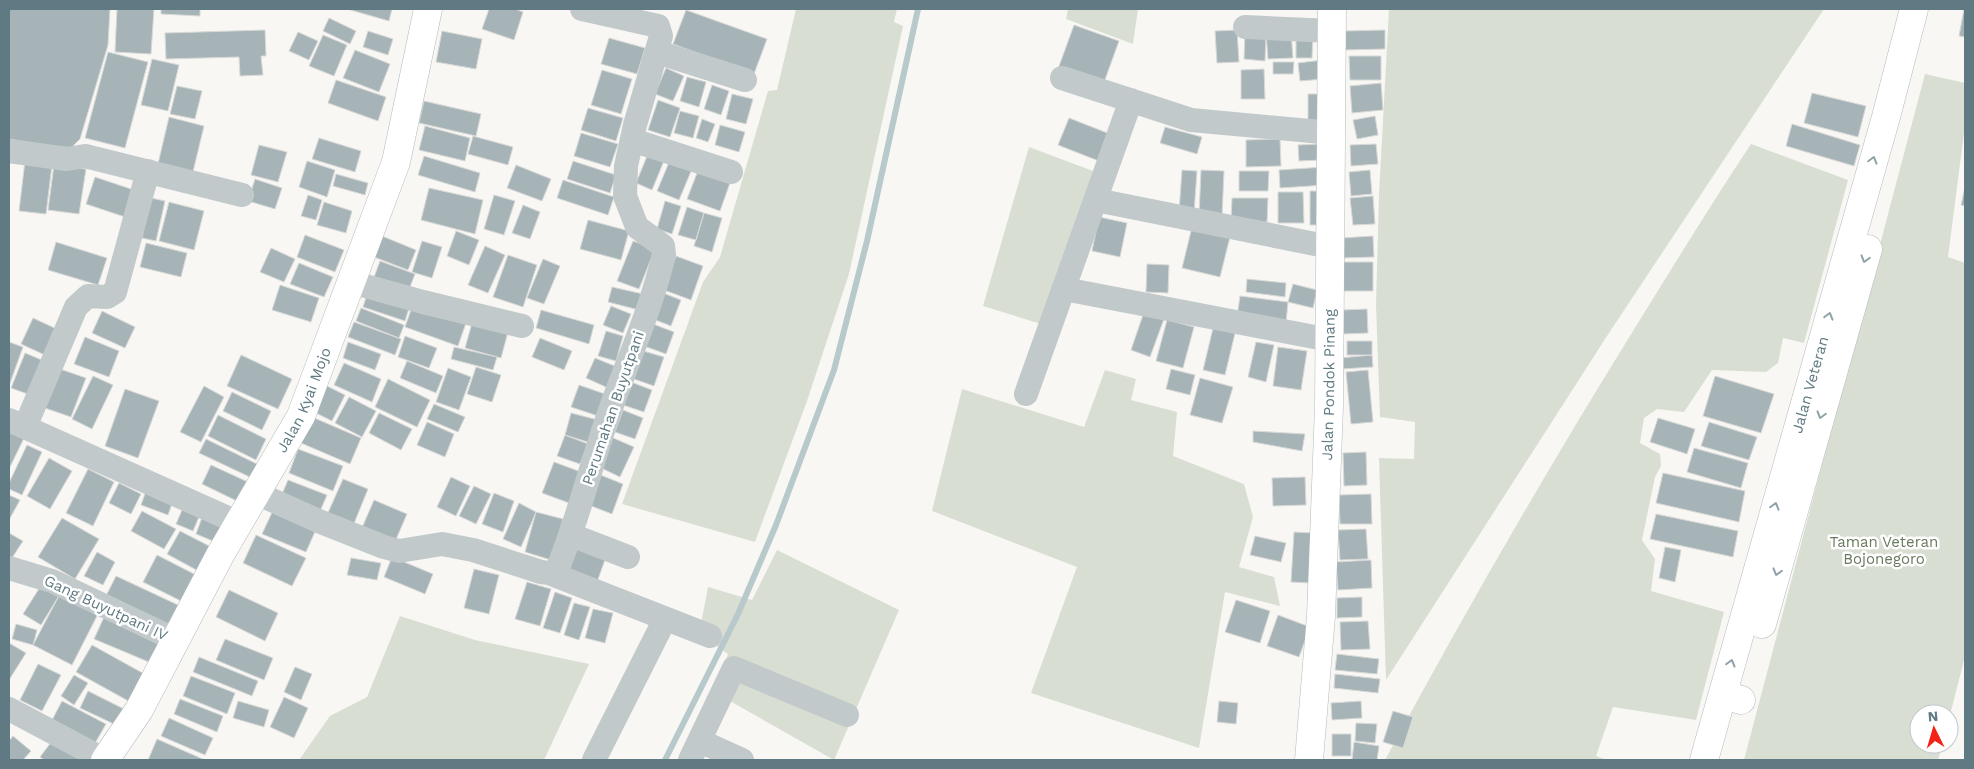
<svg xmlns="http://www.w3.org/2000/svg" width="1974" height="769" viewBox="0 0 1974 769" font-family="'Work Sans',sans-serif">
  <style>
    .green { fill: #d9ded3 }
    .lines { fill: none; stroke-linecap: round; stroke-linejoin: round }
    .stream { stroke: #b8c9cb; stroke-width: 6 }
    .building { fill: #a6b4b8; stroke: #d9d9d7 }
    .secondary-casing { stroke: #b2bbbe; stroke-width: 29 }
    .primary-casing { stroke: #b5bcbf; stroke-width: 29 }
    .street { stroke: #c2c9cb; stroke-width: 24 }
    .secondary { stroke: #fff; stroke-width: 28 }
    .primary { stroke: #fff; stroke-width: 28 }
    .oneway { stroke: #8fa2a8 }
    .labels { text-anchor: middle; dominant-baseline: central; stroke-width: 5; stroke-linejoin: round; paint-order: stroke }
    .street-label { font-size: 15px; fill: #5f7a83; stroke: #fff }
    .park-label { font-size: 15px; fill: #697a5f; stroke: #fff }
  </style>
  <rect width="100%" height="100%" fill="#f8f7f4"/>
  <path class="green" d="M796,9H897L894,22L903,26L849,274L807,401L755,542L622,504L703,282L720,257L768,91L777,90Z
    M1068,9H1138L1133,44L1066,19Z
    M1389,9H1824L1607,336L1386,680L1379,458L1414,459L1415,422L1380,417L1376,305L1379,194Z
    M1925,74L1965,83V125L1948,257L1965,263V656L1949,719V714H1919V744H1943L1938,760H1744Z
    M1751,144L1848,180L1804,343L1783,338L1778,363L1766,372L1712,370L1684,412L1657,409L1644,418L1640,443L1660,454L1661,466L1655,477L1642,540L1655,559L1651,591L1724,612L1696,720L1613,707L1596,756L1607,760H1385C1465,612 1549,466 1638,323C1675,263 1712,203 1751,144Z
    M1029,147L1093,171L1041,324L983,306Z
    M1105,370L1136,379L1131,400L1177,412L1173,456L1244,484L1253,517L1239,567L1274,577L1280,606L1225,592L1199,748L1031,693L1077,567L932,511L962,389L1084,427Z
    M777,550L899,610L834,760L714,692L728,654L699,634L708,587L752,600Z
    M400,616L475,640L589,664L544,760H299L330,716L367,697Z"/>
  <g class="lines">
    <path class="stream" d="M665,760L738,614L776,525L834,370L867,241L918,9"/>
  </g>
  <path class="building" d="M9,9H110L108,45L80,139L69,150L9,139Z
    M117,9H154L151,54L115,52Z
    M161,9H200V16L161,14Z
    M347,9H392L389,21Z
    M489,9H515L523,12L514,40L482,29Z
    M1964,9H1965V37L1959,36Z
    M686,10L767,39L754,74L673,44Z
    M329,18L356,31L350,44L323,31Z
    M1074,25L1119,41L1103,85L1058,69Z
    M265,30L266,56H261L263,75L240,76L239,57L166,59L165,33Z
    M1237,30L1239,62L1217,63L1215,31Z
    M1385,30V49L1344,50V31Z
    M368,31L393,39L388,55L363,47Z
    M442,31L482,39L476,69L436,62Z
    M298,32L318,41L309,60L289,51Z
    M1245,32L1266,33L1265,61L1244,59Z
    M1291,32L1293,58L1268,59L1266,33Z
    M1296,33H1313L1312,58H1296Z
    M323,35L347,45L334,76L309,66Z
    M609,38L645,48L637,74L601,64Z
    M355,50L390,64L379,92L343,78Z
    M108,52L148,62L125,148L85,138Z
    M1349,56H1381V80H1350Z
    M152,59L179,65L168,111L141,105Z
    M1323,60L1324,79L1300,81L1298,63Z
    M1273,62H1294L1293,74H1273Z
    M666,68L684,76L673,101L655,94Z
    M1264,69L1265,99H1241V70Z
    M602,70L632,79L621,114L591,105Z
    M687,77L706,82L699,107L680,101Z
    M336,80L386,97L378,121L328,103Z
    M1381,83L1383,110L1352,113L1350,86Z
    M712,85L729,91L721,115L704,109Z
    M177,86L202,91L195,119L170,114Z
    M1812,93L1866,106L1858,137L1804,123Z
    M732,94L753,99L746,124L726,119Z
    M1308,94H1321V121H1308Z
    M658,100L680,108L670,137L648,130Z
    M424,101L481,114L476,136L419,123Z
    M588,108L623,118L616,141L581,130Z
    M680,111L699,116L693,138L674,133Z
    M1375,116L1378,135L1357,139L1353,120Z
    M169,117L204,126L192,176L157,168Z
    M1069,118L1115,136L1104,163L1058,145Z
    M702,119L715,124L708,142L696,138Z
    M1792,124L1860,145L1854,166L1786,146Z
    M720,125L745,132L739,152L715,145Z
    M425,126L470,138L465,161L419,150Z
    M1165,127L1202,137L1197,154L1160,143Z
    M581,133L618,144L610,167L574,156Z
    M473,136L513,147L508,165L468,154Z
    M319,138L361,151L355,172L312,159Z
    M1280,139L1281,166L1246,167V140Z
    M1321,144L1322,160L1299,161L1298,145Z
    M1376,144L1378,164L1351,166L1350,145Z
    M259,145L287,152L278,182L251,175Z
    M650,149L666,156L652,190L636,183Z
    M424,156L480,173L475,192L418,175Z
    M670,160L692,169L679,200L657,191Z
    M25,161L52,165L46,214L19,211Z
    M307,161L335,170L327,197L299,187Z
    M573,161L616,175L610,193L567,179Z
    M54,165L86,169L79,214L48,210Z
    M516,165L551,179L542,201L507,188Z
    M1324,167L1325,185L1280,188L1279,170Z
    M699,168L731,180L720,211L687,199Z
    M1182,170L1197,171L1194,213L1179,212Z
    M1201,170L1224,171L1222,217L1199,216Z
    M1370,170L1372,194L1351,196L1349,172Z
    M1239,171H1269L1268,191H1239Z
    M336,174L368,183L365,195L333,186Z
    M95,177L134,190L125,217L86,204Z
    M255,179L282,188L275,209L248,201Z
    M563,180L614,197L608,215L557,198Z
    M1965,187V206L1961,205Z
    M429,188L483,200L475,234L421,220Z
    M1310,191H1324L1325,225H1310Z
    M1278,192H1303L1304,223H1278Z
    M308,195L322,200L316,220L301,216Z
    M494,195L515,201L504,235L484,229Z
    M1373,196L1375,224L1353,225L1350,198Z
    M151,198L165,201L156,241L142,238Z
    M1232,198H1268L1267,222H1231Z
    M665,201L681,206L672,234L657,229Z
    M169,202L204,211L194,250L159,241Z
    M324,202L352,211L346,233L317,225Z
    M523,205L540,212L530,239L512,233Z
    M687,207L704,213L696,240L678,235Z
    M704,213L722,218L712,252L694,246Z
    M1099,217L1127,223L1120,257L1092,251Z
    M588,220L629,231L621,260L580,249Z
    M1193,223L1231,233L1220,277L1182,268Z
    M456,231L479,240L469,265L447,256Z
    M305,235L344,250L335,272L297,257Z
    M382,236L416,250L408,270L374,257Z
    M1373,236L1374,257L1341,258V238Z
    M422,241L442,247L432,278L412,272Z
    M633,241L655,249L639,289L617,281Z
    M56,242L107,258L98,285L48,270Z
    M146,243L187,253L181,277L140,267Z
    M485,246L505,255L488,293L468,285Z
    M271,248L295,259L284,282L260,272Z
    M508,255L537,265L523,307L493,297Z
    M676,256L703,266L691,300L664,290Z
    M543,259L560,266L544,304L527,298Z
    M380,261L415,274L408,292L373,280Z
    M1339,262H1373V291H1339Z
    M299,263L333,277L324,297L290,284Z
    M1147,264L1169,265L1168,293L1146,292Z
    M1247,279L1286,283L1285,297L1246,292Z
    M1293,284L1317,290L1313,308L1288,302Z
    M280,285L319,298L311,322L272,310Z
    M612,287L643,294L639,310L608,302Z
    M368,291L410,305L405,321L363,307Z
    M663,293L681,300L671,326L653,319Z
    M1240,296L1288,302L1286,323L1237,317Z
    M413,304L466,323L458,346L405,327Z
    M611,306L631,314L623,333L603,325Z
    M361,308L404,325L399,338L356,321Z
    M1367,309L1368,333L1343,334L1342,310Z
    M541,310L594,325L589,344L536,328Z
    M102,311L135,327L125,348L92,333Z
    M1144,312L1164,319L1150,357L1131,350Z
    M33,318L61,331L49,357L21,344Z
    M1167,320L1194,327L1183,368L1156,361Z
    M354,322L401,339L395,355L348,337Z
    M472,323L508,332L501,358L465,348Z
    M653,324L674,332L666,354L644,346Z
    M1214,324L1236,329L1225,375L1203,370Z
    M606,331L623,336L616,361L598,356Z
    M405,336L437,348L429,368L398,357Z
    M85,337L119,351L109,377L74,364Z
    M540,338L572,351L564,370L532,357Z
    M1347,341H1372V355H1347Z
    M9,342L23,347L9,386Z
    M348,342L381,354L375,370L343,358Z
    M1256,342L1274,345L1266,382L1248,377Z
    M454,347L497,357L493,370L451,359Z
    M1278,347L1307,351L1301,390L1273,386Z
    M640,350L664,357L654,386L631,378Z
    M25,353L49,363L36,397L11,388Z
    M241,355L292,379L278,409L227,386Z
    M1372,355L1373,367L1341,369L1340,358Z
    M595,358L617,367L608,388L586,378Z
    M407,361L443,376L436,393L400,378Z
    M344,363L381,379L372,402L334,385Z
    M476,367L501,375L492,402L467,394Z
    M448,368L471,377L459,410L436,402Z
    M60,369L86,378L71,417L45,408Z
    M1171,369L1195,375L1190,395L1166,389Z
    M1368,370L1373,422L1351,424L1346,372Z
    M93,376L113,385L92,429L72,419Z
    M1715,376L1774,394L1761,433L1703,416Z
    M1200,378L1233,387L1222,423L1190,415Z
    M388,379L430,400L417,427L375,407Z
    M631,382L652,390L644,412L623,405Z
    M323,384L345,395L332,421L310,410Z
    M579,385L605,394L598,416L571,407Z
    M204,386L224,397L201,442L180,432Z
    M125,389L159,401L138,458L105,446Z
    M232,392L271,411L262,430L223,411Z
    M349,397L376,411L362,437L335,423Z
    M434,404L465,417L458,432L427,419Z
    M623,410L643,418L635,439L615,432Z
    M379,413L412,429L401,450L369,433Z
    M571,413L598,420L591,443L565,435Z
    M218,415L266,439L256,460L208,436Z
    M312,417L361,438L350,464L301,443Z
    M1658,418L1695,429L1687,454L1650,442Z
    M427,422L454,434L445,457L417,445Z
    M1709,422L1757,437L1749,460L1701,446Z
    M9,428L25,436L9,469Z
    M1253,431L1305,434L1302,451L1253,442Z
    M565,435L588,444L580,464L557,456Z
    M611,437L634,447L620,477L597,466Z
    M206,439L261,466L254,479L199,453Z
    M27,445L42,452L22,495L9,489V483Z
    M1694,448L1748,463L1741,488L1687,472Z
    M298,449L343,466L333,491L289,473Z
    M1366,452L1367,485L1344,486L1343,453Z
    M49,458L72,471L50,509L27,496Z
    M554,462L581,472L569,503L542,493Z
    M211,465L248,482L239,502L202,484Z
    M88,469L114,482L93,526L66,513Z
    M1663,473L1745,491L1739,522L1656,503Z
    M598,474L623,484L612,514L586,504Z
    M451,477L470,486L456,516L437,507Z
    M1305,477L1306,505L1273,506L1272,478Z
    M343,479L368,489L353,526L327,515Z
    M288,480L327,495L318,516L279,501Z
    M119,483L141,494L131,514L109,503Z
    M474,486L491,494L476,524L459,516Z
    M147,488L174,498L168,515L141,505Z
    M494,493L514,501L503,532L482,524Z
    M1371,494L1372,524H1340L1339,495Z
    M9,495L20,500L9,520Z
    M374,500L407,514L394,544L361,530Z
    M185,503L202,510L193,531L176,524Z
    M519,503L536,512L521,547L503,539Z
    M275,506L318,525L306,552L262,534Z
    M142,511L176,529L164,549L131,531Z
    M204,512L229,522L220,544L196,534Z
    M536,512L563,519L551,560L525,552Z
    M1656,514L1738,531L1733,557L1650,539Z
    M62,518L99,539L75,579L38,557Z
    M1366,529L1368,559L1340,560L1338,530Z
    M180,531L215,549L202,573L167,554Z
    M1294,532L1313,533L1311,583L1291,582Z
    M9,533L23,541L10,561L9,560Z
    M256,535L306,558L292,586L243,563Z
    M1255,536L1286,543L1281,562L1250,555Z
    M578,543L607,554L596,585L566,575Z
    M1665,547L1681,550L1675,582L1659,578Z
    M97,552L115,562L103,585L84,576Z
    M157,555L198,576L183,602L143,582Z
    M392,557L433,574L425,594L384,577Z
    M351,558L381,563L377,580L347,575Z
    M1371,560L1372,588L1338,590L1336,562Z
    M474,569L499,575L489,614L464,608Z
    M116,576L178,605L166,631L103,602Z
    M527,582L551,589L540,626L515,619Z
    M42,584L60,594L41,625L23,614Z
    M229,590L278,613L265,641L216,617Z
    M555,592L572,598L560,633L543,628Z
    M60,594L98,614L72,665L33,645Z
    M1362,597V617L1337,618V598Z
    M1236,600L1270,611L1260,643L1225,632Z
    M574,603L590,607L579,640L564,635Z
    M593,609L613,613L605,643L585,638Z
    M105,615L166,641L156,665L94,639Z
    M1278,615L1310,627L1299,657L1267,646Z
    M1368,621L1370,649L1341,650L1340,622Z
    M16,624L37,630L33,645L12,639Z
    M225,639L273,658L264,680L216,660Z
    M9,643L26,653L9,680Z
    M92,645L148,676L132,703L76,672Z
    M1337,654L1379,659L1377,674L1335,670Z
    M199,657L258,681L252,696L193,672Z
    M38,664L61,675L42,711L20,700Z
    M295,667L312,674L301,700L284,692Z
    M1335,674L1380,679L1378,693L1334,688Z
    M74,675L88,683L74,705L61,696Z
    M191,676L235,693L227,714L183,696Z
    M88,691L124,709L116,725L80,708Z
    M284,697L308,708L294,738L270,727Z
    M180,699L223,716L217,732L174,714Z
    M62,701L106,724L94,745L51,722Z
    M238,701L269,710L264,727L233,718Z
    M1219,701L1238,703L1236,724L1217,722Z
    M1361,701L1362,718L1332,720L1331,703Z
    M1393,711L1413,717L1403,748L1383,742Z
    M169,718L213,738L205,755L161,736Z
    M1356,723L1377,724L1375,743L1355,741Z
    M1332,734H1351V756H1332Z
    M13,736L31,751L23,760H9V741Z
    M157,739L205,760H148Z
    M52,741L80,760H44L40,757Z
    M1354,742L1379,746L1377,760H1352Z"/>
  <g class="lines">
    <g class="secondary-casing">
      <g id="secondary">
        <path d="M1723,695L1741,700"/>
        <path id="s1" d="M105,760L139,710L220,555L301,416L396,162L428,9"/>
        <path id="s2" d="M1309,760L1321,616L1329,407L1332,9"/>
      </g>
    </g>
    <g class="primary-casing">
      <g id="primary">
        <path d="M1762,624L1868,249"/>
        <path id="s3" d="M1704,760L1886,117L1914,9"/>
      </g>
    </g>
    <path class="street" d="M1245,27L1332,31
      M657,52L745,80
      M1062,78L1191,120L1332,133
      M632,140L731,172
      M9,151L67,159L85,156L242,195
      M1096,200L1330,247
      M351,282L423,302L522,326
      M1064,289L1330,340
      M1026,394L1131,100
      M9,420L239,523
      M25,427L76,307L88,296L107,297L115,292L148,171
      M256,493L321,522L384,547L399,551L442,544L473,550L541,572L549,573L557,570C577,522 589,472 606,422C625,366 651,311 664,254L663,246L637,227L625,196L626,166L635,125L661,36L658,26L582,9
      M571,535L628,557
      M9,568L52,581L176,640
      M549,573L710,636
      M9,709L105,760
      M700,741L742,760
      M594,760L665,619
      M690,760L734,668L847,715"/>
    <use href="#secondary" class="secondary"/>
    <use href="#primary" class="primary"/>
  </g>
  <defs><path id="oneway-chevron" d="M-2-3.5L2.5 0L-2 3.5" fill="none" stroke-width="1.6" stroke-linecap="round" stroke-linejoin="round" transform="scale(1.25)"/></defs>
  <g class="oneway">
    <use href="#oneway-chevron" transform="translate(1873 160) rotate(-74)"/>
    <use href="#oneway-chevron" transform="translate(1865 259) rotate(106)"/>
    <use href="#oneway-chevron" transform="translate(1829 316) rotate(-74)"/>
    <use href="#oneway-chevron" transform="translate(1821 415) rotate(106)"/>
    <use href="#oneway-chevron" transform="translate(1775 506) rotate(-74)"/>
    <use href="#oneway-chevron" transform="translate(1777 572) rotate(106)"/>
    <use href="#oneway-chevron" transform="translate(1731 663) rotate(-74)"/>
  </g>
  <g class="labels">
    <g class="street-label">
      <text stroke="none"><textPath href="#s2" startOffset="376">Jalan Pondok Pinang</textPath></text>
      <text stroke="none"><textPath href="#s3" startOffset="390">Jalan Veteran</textPath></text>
      <text stroke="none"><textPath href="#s1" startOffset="412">Jalan Kyai Mojo</textPath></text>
      <text transform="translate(613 408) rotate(-71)">Perumahan Buyutpani</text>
      <text transform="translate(106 608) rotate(25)">Gang Buyutpani IV</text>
    </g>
    <g class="park-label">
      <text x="1884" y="542">Taman Veteran<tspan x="1884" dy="17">Bojonegoro</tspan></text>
    </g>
  </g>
  <rect width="1974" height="769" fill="none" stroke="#5f7a83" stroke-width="20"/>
  <g transform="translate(1934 729) rotate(355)"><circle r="24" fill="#ffffff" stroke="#bfcacd"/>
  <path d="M0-4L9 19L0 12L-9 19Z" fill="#f52217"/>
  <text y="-8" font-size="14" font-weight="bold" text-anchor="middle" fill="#5f7a83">N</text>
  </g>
</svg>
